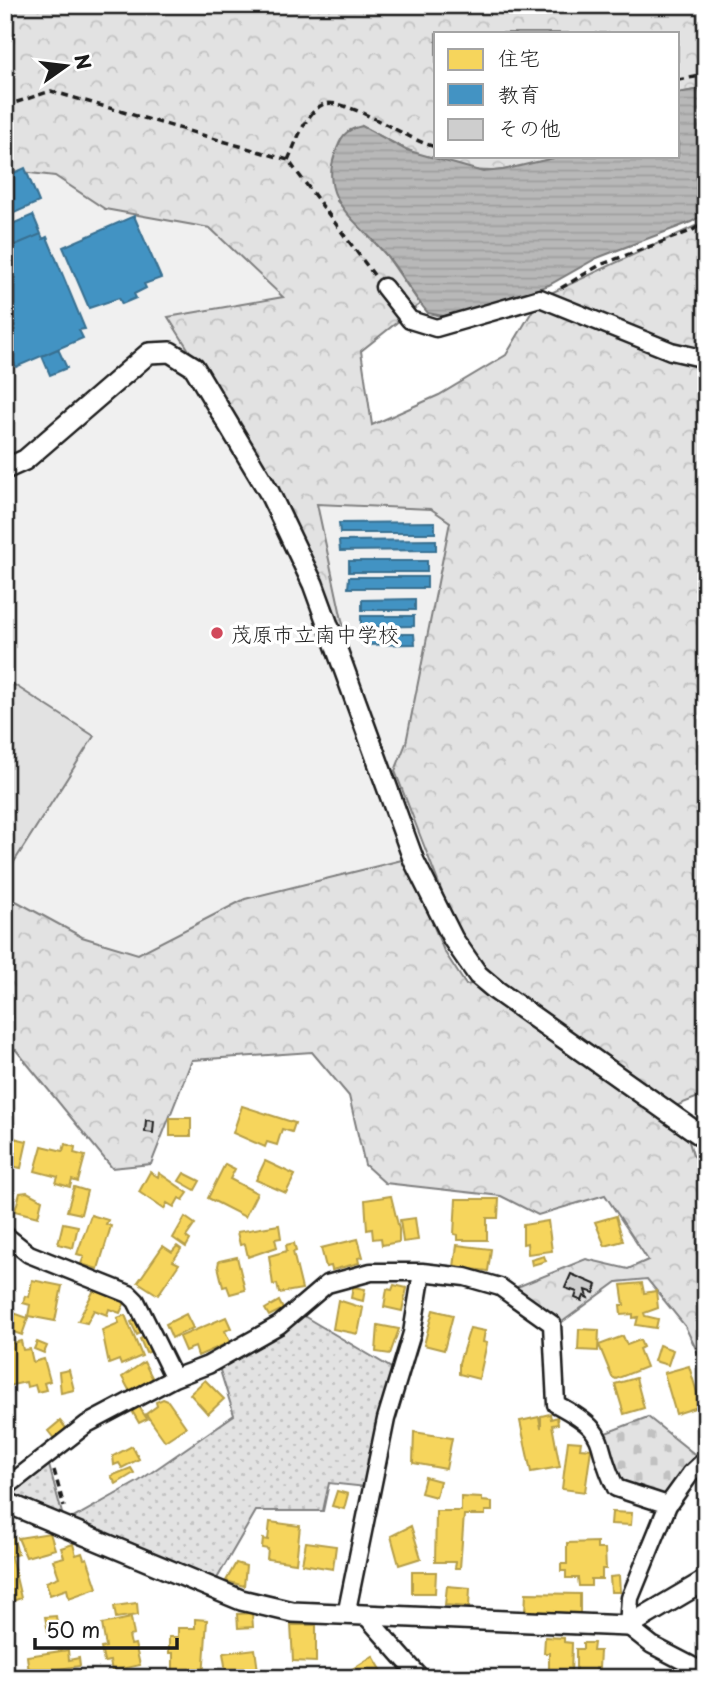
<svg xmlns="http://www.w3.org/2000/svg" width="711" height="1683" viewBox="0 0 711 1683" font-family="'Playpen Sans','Klee One',sans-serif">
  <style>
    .built { fill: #f0f0f0 }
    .grass { fill: url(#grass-dots); stroke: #7f7f7f; stroke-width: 2 }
    .forest { fill: url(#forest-crowns); stroke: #7f7f7f; stroke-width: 2 }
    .cemetery { fill: url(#cemetery-stones); stroke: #7f7f7f; stroke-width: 2 }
    .park { fill: #e2e2e2; stroke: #7f7f7f; stroke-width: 2 }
    .water { fill: url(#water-rules); stroke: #7a7a7a; stroke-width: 2 }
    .homes { fill: #f6d55c; stroke: #b59e49; stroke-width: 2 }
    .schools { fill: #4393c3; stroke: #376f91; stroke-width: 2 }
    .building { fill: #cecece; stroke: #1c1c1c; stroke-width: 2 }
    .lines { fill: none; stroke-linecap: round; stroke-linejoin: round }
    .minor-casing { stroke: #1c1c1c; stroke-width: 21 }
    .tertiary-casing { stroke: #1c1c1c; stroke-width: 24 }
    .path { stroke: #1c1c1c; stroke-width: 3.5; stroke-dasharray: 7 5; stroke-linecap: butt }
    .minor { stroke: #fff; stroke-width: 16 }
    .tertiary { stroke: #fff; stroke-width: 19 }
    .poi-dot { fill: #d1495b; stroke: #fff; stroke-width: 2.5 }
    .labels { text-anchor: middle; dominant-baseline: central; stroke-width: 7; stroke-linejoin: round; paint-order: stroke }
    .poi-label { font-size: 21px; fill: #1c1c1c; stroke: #fff; text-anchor: start }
  </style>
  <defs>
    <pattern id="grass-dots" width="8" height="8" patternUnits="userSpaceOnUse" patternTransform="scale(1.75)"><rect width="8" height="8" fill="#e2e2e2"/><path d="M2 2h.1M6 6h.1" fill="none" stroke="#c1c1c1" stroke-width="1.8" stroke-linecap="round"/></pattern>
    <pattern id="forest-crowns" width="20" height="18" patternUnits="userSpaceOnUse" patternTransform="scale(1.75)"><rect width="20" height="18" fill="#e2e2e2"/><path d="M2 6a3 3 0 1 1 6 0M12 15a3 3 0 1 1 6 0" fill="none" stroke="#c1c1c1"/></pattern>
    <pattern id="cemetery-stones" width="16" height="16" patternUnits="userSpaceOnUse" patternTransform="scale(1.75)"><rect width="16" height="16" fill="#e2e2e2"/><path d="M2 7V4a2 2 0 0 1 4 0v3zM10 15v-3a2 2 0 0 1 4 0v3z" fill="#c1c1c1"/></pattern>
    <pattern id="water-rules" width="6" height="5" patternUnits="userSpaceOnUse" patternTransform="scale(1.75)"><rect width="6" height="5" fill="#b8b8b8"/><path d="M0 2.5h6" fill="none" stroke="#9e9e9e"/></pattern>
  </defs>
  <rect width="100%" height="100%" fill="#fff"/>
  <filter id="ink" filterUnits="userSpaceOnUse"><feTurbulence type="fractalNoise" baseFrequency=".0143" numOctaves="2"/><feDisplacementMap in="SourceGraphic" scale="14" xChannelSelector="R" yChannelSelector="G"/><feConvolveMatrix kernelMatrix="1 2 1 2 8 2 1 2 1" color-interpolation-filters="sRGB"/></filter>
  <g filter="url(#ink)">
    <path class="built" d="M5,170L55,176L105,209L210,228L283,298L169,317L316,503L432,509L450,523L406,743L395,771L406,859L245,899L138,954L82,937L5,895Z"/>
    <path class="grass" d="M302,1315L393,1369L376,1423L366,1487L329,1483L323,1511H256L215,1582L70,1520L139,1481L234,1415L219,1367L266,1343Z
      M47,1458L63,1517L14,1500L10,1487Z"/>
    <path class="forest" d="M5,5H706V88L678,93V33H436V156H562C540,161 516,170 494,171C448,172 401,148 362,126L337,201L387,256L420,304L361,351L372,425L439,395L506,355L540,298L706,221V1094L678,1105L693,1155L706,1168V1370L685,1326L647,1279L617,1282L562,1322L512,1289L586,1259L628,1269L648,1260L605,1195L538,1215L501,1196L385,1183L365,1165L349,1096L312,1052L192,1060L151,1164L112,1168L16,1050L5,1049V895L82,937L138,954L245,899L406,859L444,951L466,985L493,980L458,933L395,771L406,743L450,522L431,509L317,504L351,662L291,512L168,317L283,297L210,228L105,209L55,176L5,170Z"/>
    <path class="cemetery" d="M648,1417L698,1457L666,1501L621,1484L603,1434Z"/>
    <path class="park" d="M5,679L94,736L5,876Z"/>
    <path class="water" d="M706,88V213L691,222L597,258L549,285L453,318L428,313C412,295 402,274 387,256C360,222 318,202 335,154C341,137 344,130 362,126L406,150L483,172L503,170L562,156H678V93Z"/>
    <path class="homes" d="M242,1106L295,1123L292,1132L282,1129L277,1145L267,1142L265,1147L233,1133Z
      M170,1118H191V1136H170Z
      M5,1136L27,1141L21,1168L5,1165Z
      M65,1144L75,1147L74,1153L85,1156L78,1182L72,1180L70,1187L56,1183L58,1177L35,1171L42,1146L63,1151Z
      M265,1161L295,1175L286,1193L256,1180Z
      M225,1164L235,1169L230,1179L257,1193L245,1217L208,1198Z
      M150,1172L158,1177L159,1173L188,1193L183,1200L179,1198L174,1207L167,1203L164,1209L139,1192Z
      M184,1173L200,1181L195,1190L179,1181Z
      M74,1187L87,1191L81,1214L67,1211Z
      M27,1192L42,1200L38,1217L15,1211L20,1193Z
      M391,1196L399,1229V1242L382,1245L381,1238L373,1239L372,1229L367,1230L365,1200Z
      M456,1199H499L498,1218H487V1240H458V1235L454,1234Z
      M91,1215L108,1220L106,1224L111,1226L98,1269L81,1264L84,1256L77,1254Z
      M616,1216L623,1241L605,1246L595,1222Z
      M185,1217L195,1224L186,1237L190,1240L186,1247L173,1238Z
      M415,1218L418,1240L403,1242L400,1220Z
      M548,1221L552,1251L528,1254L527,1243L523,1244V1225Z
      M63,1223L78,1226L73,1248L58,1244Z
      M279,1225L281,1238L275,1239L277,1247L248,1257L245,1244L240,1245L237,1232Z
      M358,1239L363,1257L358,1258L359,1263L332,1270L331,1266L326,1267L321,1248Z
      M294,1243L296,1251L293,1252L302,1289L279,1293L277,1284L273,1285L269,1256L287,1251L286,1245Z
      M457,1245L491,1249L488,1271L454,1267Z
      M163,1246L172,1252L177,1246L181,1249L173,1261L179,1264L158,1295L138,1282Z
      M544,1256L546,1261L532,1265L531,1260Z
      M237,1257L245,1290L230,1294L227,1286L223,1287L218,1266L219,1261Z
      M32,1280L62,1286L55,1321L28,1316L30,1305L23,1303L25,1296L29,1297Z
      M642,1283L644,1293L656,1291L658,1308L644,1313L645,1316L658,1319L656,1328L636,1325L638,1317L633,1318V1314L621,1315L620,1305H624L621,1285Z
      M394,1285L407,1288L402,1311L384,1307L387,1289L392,1290Z
      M353,1287L365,1289L363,1301L351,1298Z
      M95,1288L125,1302L120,1313L109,1309L107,1315L94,1310L87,1323L78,1321Z
      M338,1300L363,1308L358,1334L333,1329Z
      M279,1301L283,1309L269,1316L265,1309Z
      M5,1310L28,1318L22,1335L5,1329Z
      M433,1310L453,1315L444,1350L424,1345Z
      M186,1314L193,1328L172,1338L166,1324Z
      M125,1315L142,1356L121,1365L119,1360L109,1364L102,1330L119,1323L117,1318Z
      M226,1317L231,1328L225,1331L230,1342L198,1356L195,1347L185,1351L179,1337Z
      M137,1319L143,1332L137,1335L131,1322Z
      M378,1325L399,1329L390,1354L376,1352Z
      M470,1328L485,1331L483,1342L487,1343L479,1379L459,1374V1363Z
      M579,1329L599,1330L598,1351L578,1350Z
      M146,1336L152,1351L146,1353L140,1339Z
      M623,1336L627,1345L640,1340L643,1347L639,1349L646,1367L616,1379L612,1377L599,1345Z
      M12,1339L13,1343L21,1341L23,1350L30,1349L33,1362L44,1359L50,1381L44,1383L46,1390L37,1392L35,1385L27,1387L26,1382L8,1386L5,1382V1340Z
      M37,1342L47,1346L44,1353L34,1349Z
      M659,1345L673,1350L668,1365L654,1361Z
      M144,1362L154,1381L129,1390L122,1377Z
      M689,1366L701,1406L676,1414L664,1373Z
      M69,1370L74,1390L61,1393L59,1372Z
      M636,1378L644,1408L624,1414L615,1384Z
      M205,1380L224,1399L208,1414L190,1394Z
      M163,1399L168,1401L186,1427L165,1441L146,1414L157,1406L156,1402Z
      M138,1405L147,1419L139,1423L131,1409Z
      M550,1414L551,1419L557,1417L558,1424L552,1425L560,1467L531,1472L520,1421L539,1417L541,1428V1416Z
      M706,1417V1432L702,1433L698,1419Z
      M60,1421L66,1428L56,1441L48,1431Z
      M414,1432L452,1438L446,1469L413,1463Z
      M568,1441L581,1442L580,1448L591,1449L585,1492L562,1489Z
      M132,1446L139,1459L122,1468L119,1463L114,1465L113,1456Z
      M131,1468L134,1473L116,1484L111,1476Z
      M425,1477L440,1481L436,1497L421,1493Z
      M337,1491L348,1494L344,1509L332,1506Z
      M461,1497L482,1498V1501L492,1502V1511H485V1515H464L460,1568H455L456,1562H435L436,1511H461Z
      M612,1512L632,1513L631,1525L611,1524Z
      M270,1522L300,1526L296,1563L267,1559L268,1549L262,1548L263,1539L268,1540Z
      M411,1526L421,1558L399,1565L391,1536Z
      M50,1533L55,1549L26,1557L18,1538Z
      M13,1536L18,1554L11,1556L21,1598L10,1602L5,1585V1538Z
      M306,1542L336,1546L333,1569L302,1564Z
      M597,1542V1549H605L606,1569H602V1579H591V1586H579L578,1578H566V1571H561V1564H567V1543Z
      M73,1544L76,1555L82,1553L84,1559L87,1558L97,1588L69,1598L67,1589L50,1595L46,1582L59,1577L53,1560L64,1557L61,1548Z
      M236,1563L246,1566L244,1586L226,1581Z
      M412,1572H436L435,1593H412Z
      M619,1576L620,1592H611L610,1577Z
      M447,1586L470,1588L469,1607L445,1605Z
      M526,1593L580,1594V1613H525Z
      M137,1603L138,1615L116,1618L114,1606Z
      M252,1613L253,1627L238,1628L237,1614Z
      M56,1616L58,1630L48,1632L45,1617Z
      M131,1618L134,1635L129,1636L131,1645L135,1644L140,1665L112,1671L110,1661L104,1662L101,1648L106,1647L102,1624Z
      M195,1619L207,1620L203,1678H173V1653H169V1637H178V1628H195Z
      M291,1625H316V1662L293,1661Z
      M545,1637L564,1638V1642L572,1643L571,1675L549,1674V1653H544Z
      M583,1643H594L593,1651H600L599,1668H596L595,1677H576V1649H583Z
      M255,1649L259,1678H227L223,1653Z
      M68,1650L69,1660L79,1658L80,1666L29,1673L27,1656Z
      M373,1656L386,1678H345L343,1675Z"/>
    <path class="schools" d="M25,168L39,202L5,217V177Z
      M33,215L41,234L13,246L5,227Z
      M134,216L161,278L144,284L146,288L134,294L136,298L122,304L119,298L89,308L63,247Z
      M41,234L43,239L47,237L85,329L79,330L83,338L16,367L13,360L8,362L5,356V249Z
      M58,349L67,368L50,375L42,356Z
      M435,522V533H340L339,523Z
      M436,540V550L340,551L339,541Z
      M349,561H427V572H349Z
      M349,577H427V588H348Z
      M415,599V610H362V600Z
      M361,616H414V626L361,627Z
      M361,634H414L415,644L362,645Z"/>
    <path class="building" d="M146,1120L154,1121L153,1133L145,1132Z
      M571,1274L597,1285L594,1293L586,1290L588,1298L584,1296L582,1301L575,1298L577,1292L565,1288Z"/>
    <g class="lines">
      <g class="minor-casing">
        <path id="minor" d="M384,287L410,320L436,328L540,298L671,351L706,359
          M5,1235L29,1254L129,1294L136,1301L174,1378
          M5,1488L87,1424L174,1378L208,1365L279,1325L327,1284L371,1272H422L465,1277L500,1287L552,1324L556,1404C614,1435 591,1439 616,1488L668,1505L630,1598L628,1626L652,1645L706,1673
          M668,1505L691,1473L706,1459
          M346,1615L386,1419L412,1333L422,1272
          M365,1615L421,1678"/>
      </g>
      <g class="tertiary-casing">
        <path id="tertiary" d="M5,469L25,460L149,353L170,352L194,367L269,492L313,584L414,861L453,939L478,975L497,991L706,1139
          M5,1502L241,1600L292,1612L628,1626L706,1580"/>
      </g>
      <path class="path" d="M678,80L706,75
        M5,106L51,91L288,160L374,275
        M288,160C296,143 305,114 322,105C343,94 410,142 436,147
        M561,288L600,265L691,231L706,222
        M54,1470L64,1507"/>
      <use href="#minor" class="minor"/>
      <use href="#tertiary" class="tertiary"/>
    </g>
  </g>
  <circle class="poi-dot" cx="217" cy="633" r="7"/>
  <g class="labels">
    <g class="poi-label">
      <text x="231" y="633">茂原市立南中学校</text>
    </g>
  </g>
  <rect width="711" height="1683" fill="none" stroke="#fff" stroke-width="28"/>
  <rect x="14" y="14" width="683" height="1655" fill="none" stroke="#1c1c1c" stroke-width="2.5" filter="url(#ink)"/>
  <rect x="434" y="32" width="245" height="126" fill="#ffffff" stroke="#a4a4a4" stroke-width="2"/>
  <rect x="448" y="49" width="35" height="21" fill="#f6d55c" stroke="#a4a4a4" stroke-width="2"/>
  <text x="498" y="66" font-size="21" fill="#1c1c1c">住宅</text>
  <rect x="448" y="84" width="35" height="21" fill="#4393c3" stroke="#a4a4a4" stroke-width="2"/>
  <text x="498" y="102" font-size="21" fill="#1c1c1c">教育</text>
  <rect x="448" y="119" width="35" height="21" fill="#cecece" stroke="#a4a4a4" stroke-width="2"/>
  <text x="498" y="136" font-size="21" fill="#1c1c1c">その他</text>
  <g transform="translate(66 66) rotate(76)" stroke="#ffffff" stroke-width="5" paint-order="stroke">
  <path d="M0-5L12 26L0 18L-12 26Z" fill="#1c1c1c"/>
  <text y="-10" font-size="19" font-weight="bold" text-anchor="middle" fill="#1c1c1c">N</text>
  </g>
  <path d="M35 1638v10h142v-10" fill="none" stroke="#1c1c1c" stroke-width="3.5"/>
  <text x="46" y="1638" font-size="21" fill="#1c1c1c" stroke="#ffffff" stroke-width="5" paint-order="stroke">50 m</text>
</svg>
